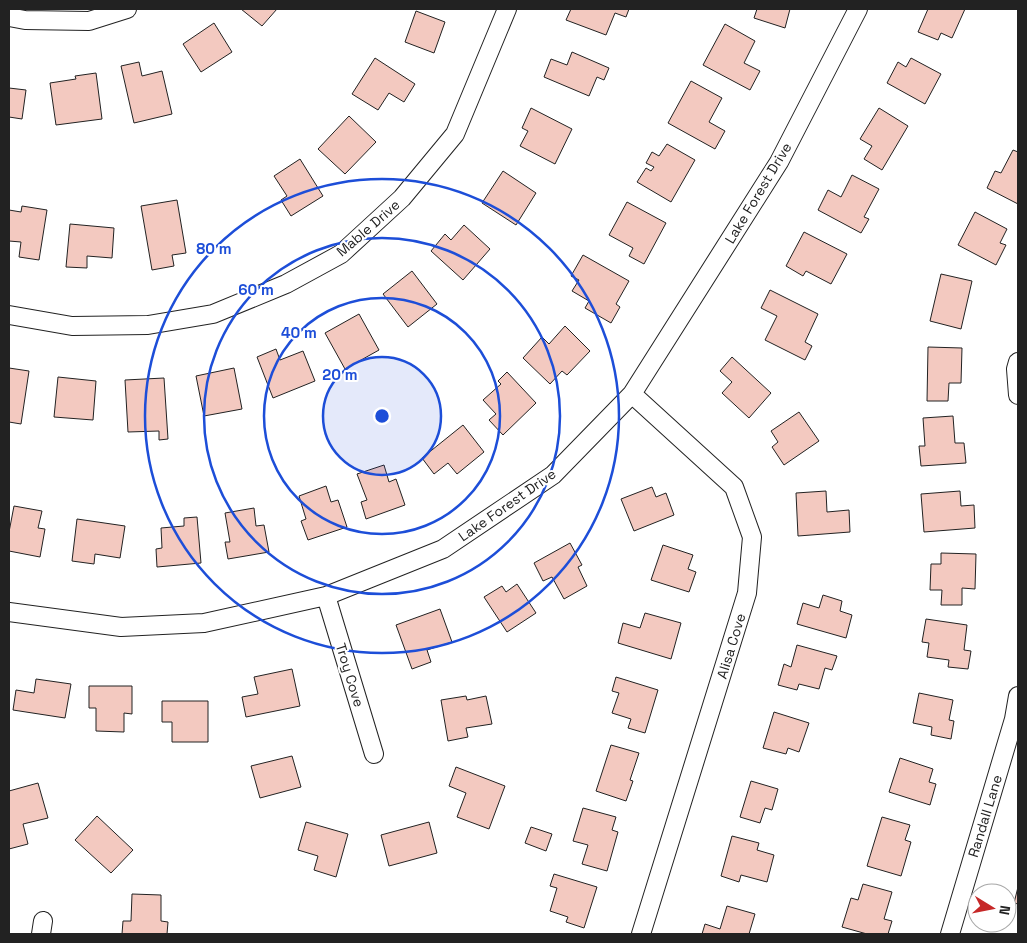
<svg xmlns="http://www.w3.org/2000/svg" width="1027" height="943" viewBox="0 0 1027 943" font-family="'Space Grotesk',sans-serif">
  <style>
    .building { fill: #f3c9c0; stroke: #222 }
    .lines { fill: none; stroke-linecap: round; stroke-linejoin: round }
    .minor-casing { stroke: #222; stroke-width: 20 }
    .minor { stroke: #fff; stroke-width: 18 }
    .ring { fill: none; stroke: #1d4ed8; stroke-width: 2.5 }
    .labels { text-anchor: middle; dominant-baseline: central; stroke-width: 4; stroke-linejoin: round; paint-order: stroke }
    .street-label { font-size: 14px; fill: #222; stroke: #fff }
    .centre { fill: #1d4ed8; stroke: #fff; stroke-width: 2.5 }
    .ring-label { font-size: 15px; text-anchor: middle; font-weight: bold; fill: #1d4ed8; stroke: #fff; stroke-width: 4; stroke-linejoin: round; paint-order: stroke }
  </style>
  <rect width="100%" height="100%" fill="#fff"/>
  <path class="building" d="M241,9H277L262,26Z
    M571,9H629L626,17L615,13L606,35L566,20Z
    M757,9H790L785,28L754,18Z
    M928,9H965L952,38L941,33L938,40L918,32Z
    M416,11L445,22L434,53L405,42Z
    M214,23L232,52L201,72L183,44Z
    M725,24L755,41L744,63L760,71L750,90L703,65Z
    M572,52L609,68L604,80L597,77L589,96L544,77L551,59L567,65Z
    M375,58L415,84L404,102L389,93L378,110L352,94Z
    M911,58L941,74L925,104L887,83L898,62L906,67Z
    M139,62L142,76L162,71L172,114L134,123L121,66Z
    M96,73L102,119L56,125L50,83L76,79L75,76Z
    M691,81L722,98L709,122L725,131L715,149L668,123Z
    M9,88L26,90L22,119L9,117Z
    M531,108L572,129L555,164L520,146L528,131L522,128Z
    M879,108L908,126L882,170L864,159L872,146L860,139Z
    M349,116L376,142L345,174L318,149Z
    M667,144L695,160L671,202L637,182L646,168L651,171L654,167L646,163L652,152L659,156Z
    M1013,150L1018,152V204L987,188L995,171L1001,173Z
    M300,159L323,196L291,216L281,200L287,196L274,176Z
    M503,171L536,193L516,225L482,203Z
    M852,175L879,189L864,217L869,219L861,233L818,210L828,190L841,197Z
    M177,200L186,253L172,255L174,266L152,270L141,206Z
    M627,202L666,223L644,264L629,256L633,248L609,235Z
    M22,206L47,210L39,260L19,257L21,242L9,241V210L21,212Z
    M975,212L1007,229L1000,243L1006,245L996,265L958,245Z
    M70,224L114,228L112,258L87,256V268L66,267Z
    M464,225L490,249L463,280L431,251L445,234L451,240Z
    M804,232L847,254L831,284L806,271L803,276L786,266Z
    M583,255L629,281L616,304L620,307L611,323L585,308L589,301L572,291L579,280L571,276Z
    M412,271L437,304L408,327L383,294Z
    M941,274L972,281L961,329L930,321Z
    M770,290L818,314L805,342L812,346L805,360L765,340L777,316L761,308Z
    M359,314L379,350L345,369L325,333Z
    M565,326L590,351L567,375L562,371L550,384L523,358L542,337L549,344Z
    M928,347L962,348L961,383H949L948,401H927Z
    M276,349L280,360L303,351L315,381L273,398L257,357Z
    M732,357L771,393L749,418L722,393L732,382L720,371Z
    M9,368L29,371L21,424L9,422Z
    M234,368L242,409L204,416L196,376Z
    M507,372L536,403L503,435L489,420L496,414L483,400L501,384L498,381Z
    M58,377L96,381L93,420L54,417Z
    M164,378L168,439L159,440V431L128,432L125,380Z
    M799,412L819,441L784,465L772,447L778,442L771,431Z
    M953,416L955,443H964L966,463L921,466L919,446H925L923,418Z
    M463,425L484,452L457,474L448,463L434,474L422,458Z
    M384,465L389,482L396,479L405,505L366,519L361,502L367,500L357,474Z
    M326,486L331,502L338,500L347,527L308,540L301,521L306,519L299,496Z
    M652,487L656,497L666,493L674,515L634,531L621,499Z
    M826,491L827,512L849,510L850,532L798,536L796,493Z
    M960,491L961,506L974,505L975,528L924,532L921,494Z
    M14,506L42,511L38,528L45,529L40,557L9,551V532Z
    M254,508L256,526L264,525L269,552L228,559L225,542H230L225,513Z
    M197,517L201,563L157,567L156,549L162,548L161,528L184,526V518Z
    M77,519L125,526L120,558L95,554L94,564L72,561Z
    M570,543L582,565L578,567L587,586L564,599L552,577L543,581L534,563Z
    M663,545L693,555L688,569L696,572L689,592L651,580Z
    M941,553L976,554L975,589L962,588V605H941L942,590H930L931,564H941Z
    M517,584L536,613L507,632L484,597L502,586L506,592Z
    M823,595L842,601L840,611L852,615L846,638L797,624L803,603L819,608Z
    M440,609L452,642L427,650L431,662L412,669L396,625Z
    M645,613L681,623L671,659L618,643L623,623L640,628Z
    M926,619L967,625L964,650L971,651L968,669L948,667L949,660L927,657L929,643L922,642Z
    M797,645L837,656L832,670L825,668L819,689L799,684L797,690L778,685L784,664L791,667Z
    M292,669L300,706L246,717L242,697L258,694L254,677Z
    M616,677L658,690L645,733L628,728L631,719L612,713L619,693L612,691Z
    M36,679L71,684L65,718L13,710L16,690L34,693Z
    M89,686H132V714L124,713V732L96,731V708H89Z
    M919,693L953,700L949,720L954,721L951,739L931,735L932,727L913,723Z
    M466,696L467,700L486,696L492,724L466,728L468,737L448,741L441,700Z
    M162,701H208V742H172V722H162Z
    M774,712L809,723L799,752L788,748L786,754L763,748Z
    M611,745L639,753L630,780L633,781L626,801L596,791Z
    M292,756L301,787L260,798L251,766Z
    M900,758L933,769L929,782L936,784L930,805L889,792Z
    M456,767L505,786L489,829L457,817L466,793L449,786Z
    M751,781L778,789L772,810L765,808L760,823L740,817Z
    M38,783L48,818L23,824L28,844L9,849V791Z
    M583,808L616,817L612,830L618,832L607,871L582,864L588,845L573,841Z
    M97,816L133,850L111,873L75,840Z
    M882,817L910,825L905,840L911,842L901,876L867,866Z
    M306,822L348,834L336,877L314,870L318,856L298,850Z
    M429,822L437,853L389,866L381,835Z
    M531,827L552,834L546,851L525,843Z
    M732,836L759,843L757,850L774,855L767,882L741,875L739,882L721,876Z
    M554,874L597,887L584,928L566,922L568,917L550,911L557,888L550,886Z
    M863,884L892,892L884,919L892,921L888,934H867L842,927L851,898L858,900Z
    M1018,887V904L1014,903Z
    M132,894L161,895V921L168,922L167,934H122L123,921H131Z
    M727,906L755,914L749,934H702L705,924L720,929Z"/>
  <g class="lines">
    <g class="minor-casing">
      <path id="minor" d="M9,17L25,20L89,21L127,9
        M9,315L72,326L148,325L213,314L286,284L341,254L402,198L455,134L507,9
        M1018,362L1016,369L1018,395
        M632,394L734,487L752,537L747,593L641,934
        M326,596L374,754
        M9,612L121,627L204,623L326,596L443,549L553,475L632,394L779,162L858,9
        M41,934L43,921
        M950,934L1014,719L1018,696"/>
    </g>
    <use href="#minor" class="minor"/>
  </g>
  <circle cx="382" cy="416" r="59" fill="#1d4ed8" fill-opacity=".12"/>
  <g class="ring">
    <circle cx="382" cy="416" r="59"/>
    <circle cx="382" cy="416" r="118"/>
    <circle cx="382" cy="416" r="178"/>
    <circle cx="382" cy="416" r="237"/>
  </g>
  <g class="labels">
    <g class="street-label">
      <text transform="translate(758 193) rotate(-59)">Lake Forest Drive</text>
      <text transform="translate(368 228) rotate(-41)">Mable Drive</text>
      <text transform="translate(507 505) rotate(-35)">Lake Forest Drive</text>
      <text transform="translate(731 646) rotate(-73)">Alisa Cove</text>
      <text transform="translate(350 675) rotate(73)">Troy Cove</text>
      <text transform="translate(985 816) rotate(-73)">Randall Lane</text>
    </g>
  </g>
  <circle cx="382" cy="416" r="8" class="centre"/>
  <g class="ring-label">
    <text x="214" y="254">80 m</text>
    <text x="256" y="295">60 m</text>
    <text x="299" y="338">40 m</text>
    <text x="340" y="380">20 m</text>
  </g>
  <rect width="1027" height="943" fill="none" stroke="#222222" stroke-width="20"/>
  <g transform="translate(992 908) rotate(100)"><circle r="24" fill="#ffffff" stroke="#a7a7a7"/>
  <path d="M0-4L9 19L0 12L-9 19Z" fill="#c62828"/>
  <text y="-8" font-size="14" font-weight="bold" text-anchor="middle" fill="#222222">N</text>
  </g>
</svg>
